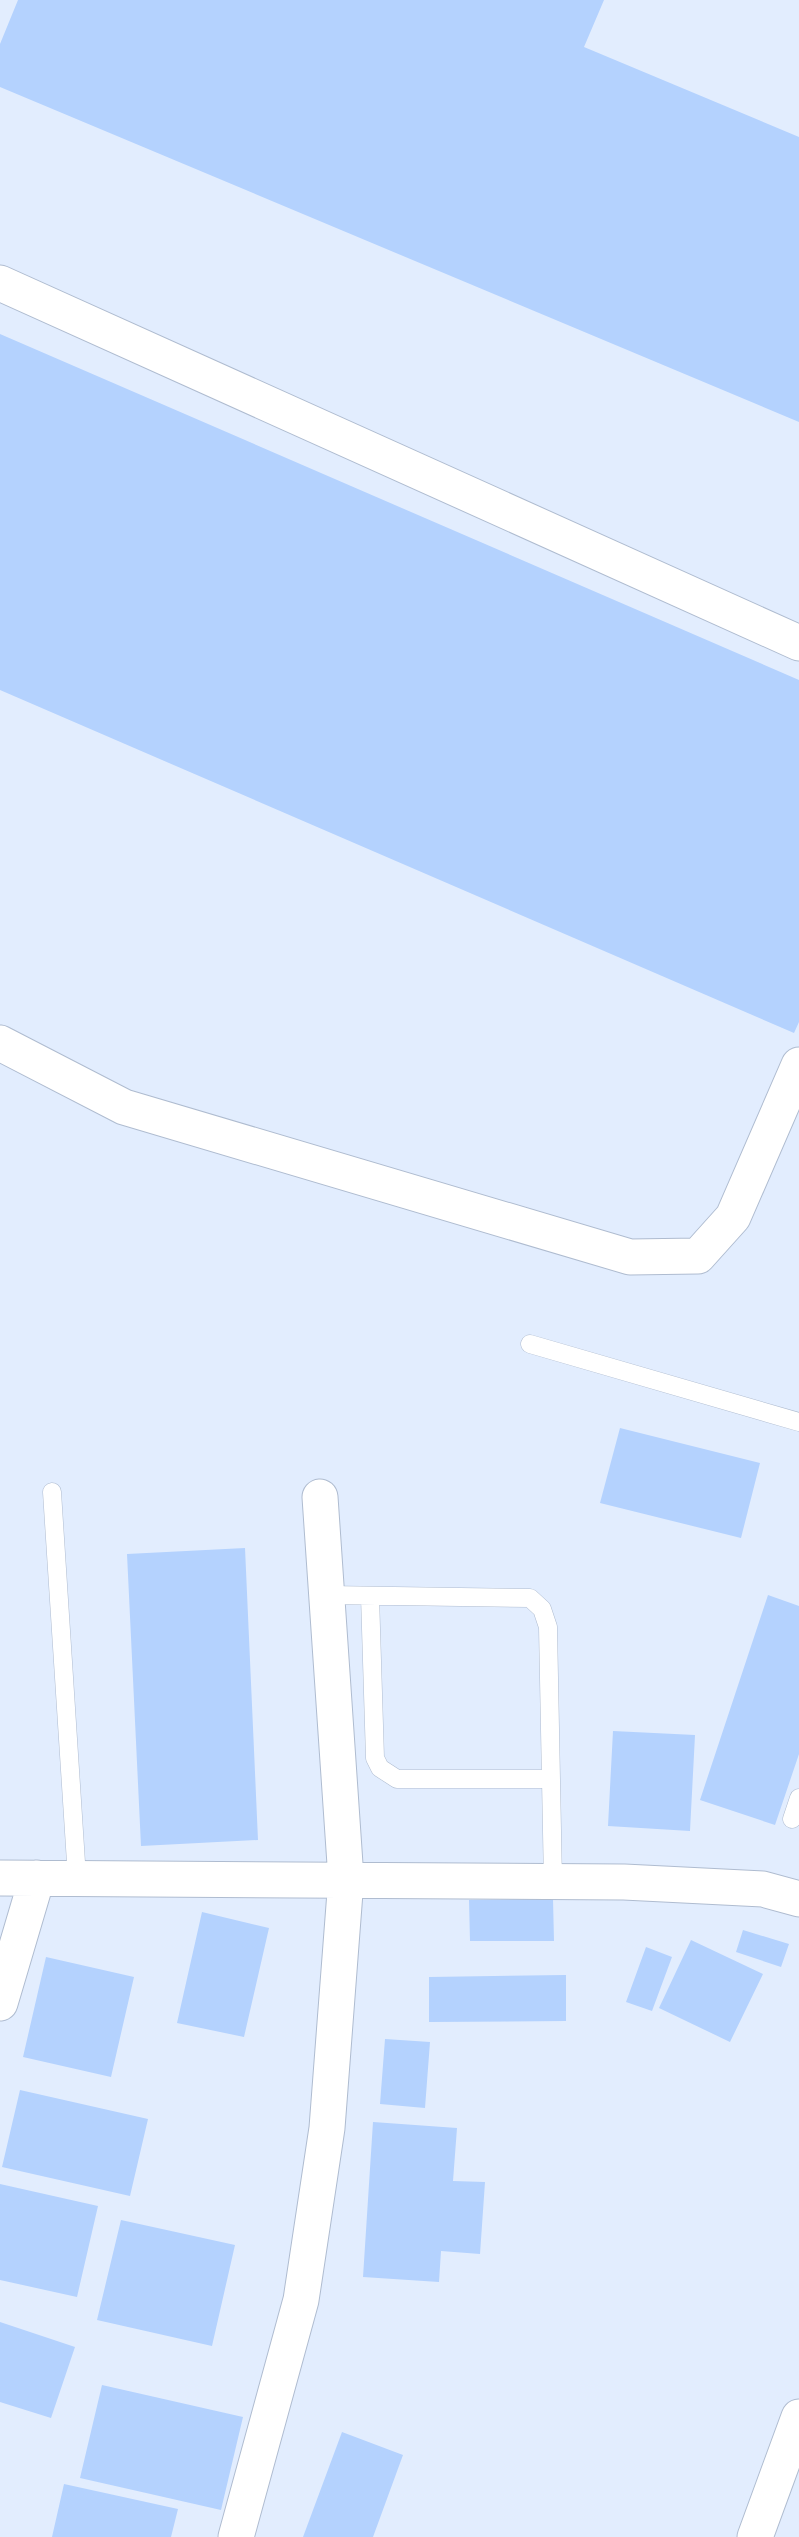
<svg xmlns="http://www.w3.org/2000/svg" width="799" height="2537" viewBox="0 0 799 2537" font-family="Barlow,sans-serif">
  <style>
    .building { fill: #b4d2fe }
    .lines { fill: none; stroke-linecap: round; stroke-linejoin: round }
    .lane-casing { stroke: #afbcd0; stroke-width: 19 }
    .street-casing { stroke: #afbcd0; stroke-width: 37 }
    .lane { stroke: #fff; stroke-width: 18 }
    .street { stroke: #fff; stroke-width: 35 }
  </style>
  <rect width="100%" height="100%" fill="#e2edfe"/>
  <path class="building" d="M18,0H604L584,47L799,137V422L0,87V44Z
    M0,334L799,680V1022L794,1033L0,690Z
    M620,1428L760,1463L741,1538L600,1503Z
    M245,1548L258,1840L141,1846L127,1554Z
    M768,1595L799,1606V1754L775,1825L700,1800Z
    M613,1731L695,1735L690,1831L608,1826Z
    M553,1899L554,1941H470L469,1900Z
    M202,1912L269,1928L244,2037L177,2023Z
    M743,1930L789,1944L781,1967L736,1952Z
    M691,1940L763,1974L730,2042L659,2008Z
    M646,1947L672,1957L652,2011L626,2002Z
    M46,1957L134,1977L111,2077L23,2057Z
    M566,1975V2021L429,2022V1977Z
    M385,2039L430,2042L425,2108L380,2104Z
    M20,2090L148,2119L130,2196L2,2167Z
    M373,2122L457,2128L453,2181L485,2182L480,2254L441,2251L439,2282L363,2277Z
    M0,2184L98,2206L77,2297L0,2280Z
    M121,2220L235,2245L212,2346L97,2320Z
    M0,2322L75,2347L51,2418L0,2402Z
    M102,2385L243,2417L221,2510L80,2478Z
    M342,2432L403,2455L373,2537H303Z
    M64,2484L178,2509L171,2537H52Z"/>
  <g class="lines">
    <g class="lane-casing">
      <path id="lane" d="M530,1344L799,1422
        M52,1492L77,1878
        M327,1595L530,1598L542,1609L548,1627L553,1882
        M370,1596L375,1758L380,1768L397,1779H551
        M792,1819L799,1798"/>
    </g>
    <g class="street-casing">
      <path id="street" d="M0,283L799,643
        M0,1043L124,1107L630,1257L698,1256L733,1217L799,1065
        M0,1878L624,1882L763,1889L799,1899
        M0,2003L37,1878
        M236,2537L301,2300L327,2128L346,1879L320,1497
        M755,2537L799,2417"/>
    </g>
    <use href="#lane" class="lane"/>
    <use href="#street" class="street"/>
  </g>
</svg>
